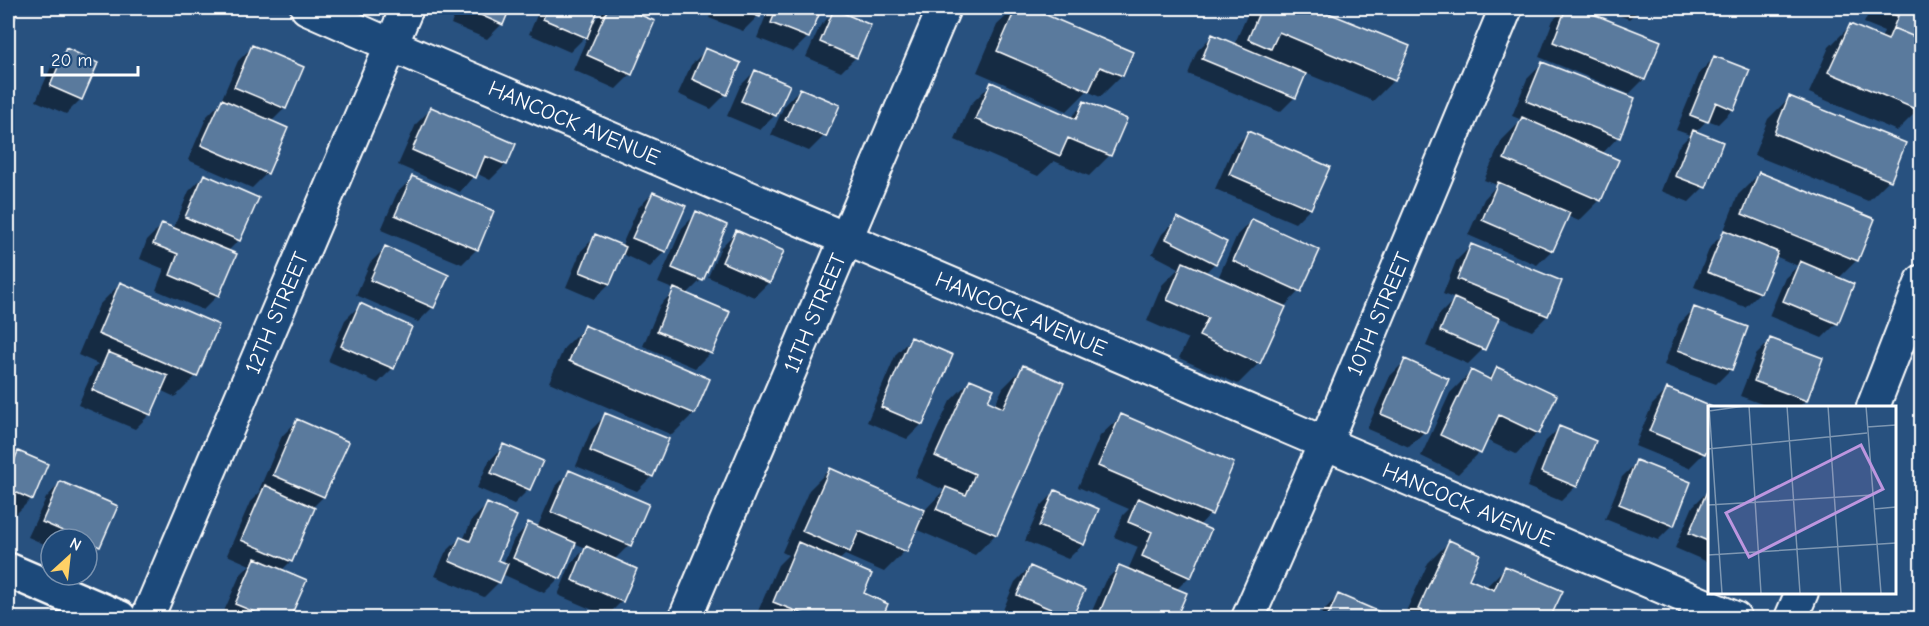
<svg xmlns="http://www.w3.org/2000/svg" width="1929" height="626" viewBox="0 0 1929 626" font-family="'Comic Neue',sans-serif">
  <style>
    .shadow { fill: #0007 }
    .building { fill: #5a7a9d; stroke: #fff; stroke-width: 1.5 }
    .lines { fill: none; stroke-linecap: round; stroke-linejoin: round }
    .minor-casing { stroke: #fff; stroke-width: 36 }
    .tertiary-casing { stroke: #fff; stroke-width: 38 }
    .minor { stroke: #1f4a7a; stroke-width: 32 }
    .tertiary { stroke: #1f4a7a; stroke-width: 33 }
    .labels { text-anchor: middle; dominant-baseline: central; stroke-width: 5; stroke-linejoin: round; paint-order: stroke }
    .street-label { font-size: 22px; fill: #fff; stroke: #1f4a7a }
    .inset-road { fill: none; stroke: #7e97b2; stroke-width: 1.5 }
    .view { fill: #bd96df; fill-opacity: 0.15; stroke: #bd96df; stroke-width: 3 }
    .inset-edge { fill: none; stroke: #fff; stroke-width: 3 }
  </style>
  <rect width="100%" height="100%" fill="#28517f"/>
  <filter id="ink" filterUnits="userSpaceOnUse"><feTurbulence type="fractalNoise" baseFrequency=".0167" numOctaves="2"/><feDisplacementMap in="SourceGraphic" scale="12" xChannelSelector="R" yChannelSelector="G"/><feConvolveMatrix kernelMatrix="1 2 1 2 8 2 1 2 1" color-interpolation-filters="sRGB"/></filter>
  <g filter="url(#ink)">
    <path class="shadow" d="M458,8H509L502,24L487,39L451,24Z
      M540,8H598L591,23L607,8H620L653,22L631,74L616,89L573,70L589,33L570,52L529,34Z
      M713,8H762L758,16L743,31L709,18Z
      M769,8H820L808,37L793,52L757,38Z
      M1015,8H1026L1131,53L1121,76L1100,97L1087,91L1067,111L977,72L997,25Z
      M1252,8H1313L1408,47L1394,80L1373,101L1305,73L1295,97L1280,112L1188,74L1197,51L1212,36L1234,45L1249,11Z
      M1566,8H1574L1659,42L1644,79L1629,94L1539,57L1553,20Z
      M1599,8H1641L1629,19Z
      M1871,8H1922V103L1918,110L1897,131L1809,93L1829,47L1850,26L1881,39L1884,31L1864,23Z
      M835,11L856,57L841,72L806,57L820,26Z
      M253,46L285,108L271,122L267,173L252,188L188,160L207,116L220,103L238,61Z
      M67,50L81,99L66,114L36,101L52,65Z
      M706,50L726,94L711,109L678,94L691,65Z
      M1715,57L1733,109L1718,124L1707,120L1695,133L1704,187L1689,202L1661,191L1678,147L1690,135L1676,130L1700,72Z
      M1542,64L1618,137L1602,154L1600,200L1579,221L1567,216L1552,250L1537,265L1468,235L1484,199L1497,185L1484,180L1502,140L1522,120L1512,116L1527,79Z
      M755,71L775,115L760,130L727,116L740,86Z
      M991,84L1070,118L1085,103L1110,155L1089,176L1054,161L1038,176L955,140L970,105Z
      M800,89L838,106L824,136L809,151L771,135L785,104Z
      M1789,98L1889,180L1868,201L1754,155L1768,119Z
      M431,109L514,145L505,165L490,180L476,173L460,192L398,165L416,124Z
      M1248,133L1310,208L1295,223L1215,189L1233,148Z
      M1759,174L1857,260L1838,279L1837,323L1822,338L1769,316L1785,278L1798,266L1775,256L1760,292L1745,307L1694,287L1710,247L1722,235L1738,195Z
      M204,176L239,240L227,252L218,295L203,310L156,290L164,269L140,259L147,240L162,225L173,229L189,191Z
      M412,178L477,249L462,264L381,230L397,193Z
      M653,193L684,207L664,252L650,267L622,254L609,284L594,299L566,287L581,251L596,236L621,247L638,208Z
      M697,213L701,280L686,295L710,353L695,368L643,346L660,305L675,290L658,283L682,228Z
      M1177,219L1225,243L1214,264L1205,273L1240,289L1241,286L1219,276L1237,235L1252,220L1318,251L1299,291L1284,307L1259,363L1238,384L1179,358L1188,339L1147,321L1162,285L1179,268L1152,254L1162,234Z
      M736,232L769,282L754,297L708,277L721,247Z
      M1471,246L1561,282L1547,316L1532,331L1498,317L1483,349L1468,364L1426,346L1439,315L1455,299L1443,294L1456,261Z
      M385,248L433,307L418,322L356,295L370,263Z
      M120,284L196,376L175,397L160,390L150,414L135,429L78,405L94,368L98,364L78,355L99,305Z
      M360,305L393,368L378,383L328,361L345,320Z
      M1694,309L1731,369L1716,384L1664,365L1679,324Z
      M585,327L708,379L693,414L672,435L549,382L564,348Z
      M911,339L922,424L907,439L867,422L896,354Z
      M1771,340L1806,400L1799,407H1770L1740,396L1756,355Z
      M1405,361L1424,432L1409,447L1367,429L1390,376Z
      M1024,367L996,534L975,555L915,529L905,551L884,572L845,555L838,561L862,594L886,605L881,618H755L778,565L788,555L782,552L809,490L830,469L924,511L944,490L915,477L950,401L971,380L987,402L994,406L1003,388Z
      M1497,369L1537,433L1516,454L1486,440L1479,453L1458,474L1421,456L1450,393L1471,372L1487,379Z
      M1667,390L1710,408V438L1704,453L1689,468L1635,446L1652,405Z
      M606,415L652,476L637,491L576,466L591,430Z
      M1122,415L1210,514L1199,526L1189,577L1176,590L1185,594L1175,618H1089L1105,581L1120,566L1128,570L1138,547L1114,537L1123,515L1129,509L1078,487L1100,436Z
      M297,421L323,497L312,508L291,561L281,571L305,581L289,618H221L240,575L250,565L227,555L250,502L261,491L259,490L282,436Z
      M1559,428L1576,486L1561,501L1527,487L1544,443Z
      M504,446L529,489L514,504L477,488L489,461Z
      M19,453L31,499L16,514L8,510V464Z
      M1637,462L1673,525L1658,540L1605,519L1622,477Z
      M570,472L647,505L629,545L614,560L622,601L607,616L558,595L571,563L586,548L574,543L559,578L544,593L502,574L499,582L484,597L435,576L445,553L460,538L463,540L472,520L487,505L496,561L503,564L514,539L529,524L537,528L555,487Z
      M60,483L99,546L87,559V539H51V547L28,537L46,498Z
      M1708,491L1710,492V563L1675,548L1693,506Z
      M1055,492L1083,544L1068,559L1025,541L1040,507Z
      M1449,542L1467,580L1485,588L1505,568L1561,592L1549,618H1403L1428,563Z
      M1030,567L1083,591L1070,618H1023L1003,610L1015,582Z
      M1338,596L1391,618H1320L1323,611Z"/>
    <path class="building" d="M465,8H510L503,25Z
      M548,8H599L587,38L543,19Z
      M608,8H623L655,21L632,75L587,55Z
      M735,8H764L760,17Z
      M777,8H822L809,38L771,23Z
      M1016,8H1030L1133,52L1123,76L1100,67L1089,91L997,51Z
      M1261,8H1316L1410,46L1395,81L1279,32L1271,49L1248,39Z
      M1566,8H1578L1661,41L1645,80L1553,42Z
      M1878,8H1922V40L1893,28L1898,16Z
      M834,9L871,25L857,58L820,42Z
      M8,11L16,15L8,37Z
      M1850,24L1888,40L1893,28L1922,40V107L1920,111L1828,72Z
      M1212,34L1306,74L1296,98L1202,59Z
      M252,45L304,67L286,109L234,87Z
      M66,48L98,63L82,100L50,86Z
      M705,48L741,63L727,95L692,79Z
      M1714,56L1750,70L1734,110L1716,102L1708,122L1690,115Z
      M1542,62L1635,98L1620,138L1526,101Z
      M755,70L790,85L776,116L741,101Z
      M991,82L1076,119L1084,101L1127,119L1111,156L1068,138L1060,156L975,119Z
      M800,88L840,105L826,137L785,120Z
      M1789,96L1906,143L1891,181L1774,133Z
      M222,99L288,128L268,174L201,145Z
      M431,107L516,144L507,165L485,156L476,178L412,150Z
      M1522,117L1619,160L1601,201L1504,159Z
      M1693,130L1723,142L1706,188L1675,176Z
      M1248,131L1330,167L1311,209L1229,174Z
      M1759,172L1875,219L1858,261L1742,214Z
      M204,174L259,198L240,241L185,217Z
      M412,176L494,211L478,250L395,215Z
      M1498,182L1570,213L1553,251L1482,220Z
      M653,192L686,206L666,252L632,238Z
      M696,211L727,225L703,281L672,268Z
      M1177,217L1227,242L1216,264L1166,239Z
      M1252,219L1320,250L1301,292L1233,261Z
      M162,223L237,254L219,296L170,275L178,254L153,244Z
      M736,230L784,251L770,283L722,262Z
      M1724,230L1778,252L1761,293L1707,272Z
      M595,234L626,247L610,284L580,272Z
      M1471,244L1562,281L1548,316L1457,279Z
      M385,246L449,275L434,308L370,280Z
      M1800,261L1854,284L1838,324L1783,301Z
      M1183,262L1286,307L1260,364L1199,336L1208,318L1167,300Z
      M120,282L219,325L197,377L98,334Z
      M674,288L730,312L712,354L657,331Z
      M1454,298L1499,318L1485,350L1440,331Z
      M360,303L412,327L394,369L341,346Z
      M1694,307L1748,327L1732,370L1678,350Z
      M584,325L710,379L695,414L569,361Z
      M911,337L953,355L923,425L881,407Z
      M1770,338L1823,358L1807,401L1754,381Z
      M108,352L168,376L151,415L92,390Z
      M1405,359L1449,379L1426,433L1381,414Z
      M1023,365L1064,383L997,535L936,509L946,487L966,495L975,474L935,456L970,379L994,389L988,401L1003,408Z
      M1497,367L1557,395L1539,434L1499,415L1481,454L1440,435L1471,370L1491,380Z
      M1667,388L1712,407H1710V442L1705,454L1649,431Z
      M605,413L669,439L653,477L590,451Z
      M1121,414L1234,463L1212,515L1098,466Z
      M297,419L349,442L324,497L273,475Z
      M1559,426L1596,441L1577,487L1541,472Z
      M503,444L543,461L530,490L491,473Z
      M18,451L48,464L33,500L8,489V477Z
      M1636,460L1691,482L1674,526L1619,504Z
      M830,468L925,510L907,552L859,531L850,552L802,531Z
      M569,470L649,504L631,546L551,512Z
      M60,481L118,506L100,547L87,542V539H81L42,522Z
      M265,485L315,508L292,562L241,540Z
      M1708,489L1710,490V542L1689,533Z
      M1055,490L1099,509L1084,545L1039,526Z
      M1138,498L1211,530L1191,578L1142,556L1152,532L1128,522Z
      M487,503L517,516L498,560L508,564L500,583L449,561L460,537L470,541Z
      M528,522L576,543L561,579L513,558Z
      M1449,540L1480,554L1469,579L1494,590L1505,566L1563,591L1550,618H1440L1418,609Z
      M798,542L872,574L864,593L888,604L882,618H813L773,602Z
      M586,546L637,569L623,602L572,580Z
      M255,558L307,580L290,618H269L235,604Z
      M1119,565L1187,593L1176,618H1109L1099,614Z
      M1030,566L1085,590L1072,618L1017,595Z
      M1338,594L1394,618H1327Z"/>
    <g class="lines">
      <g class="minor-casing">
        <path id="minor" d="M307,8L391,45L1735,618
          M1873,407L1922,281
          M147,618L407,8
          M685,618L944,8
          M1248,618L1325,443L1506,8
          M1791,618L1802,592"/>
      </g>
      <g class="tertiary-casing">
        <path id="tertiary" d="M8,570L120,618"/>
      </g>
      <use href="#minor" class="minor"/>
      <use href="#tertiary" class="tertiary"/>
    </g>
  </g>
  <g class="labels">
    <g class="street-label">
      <text transform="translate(574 123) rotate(23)">HANCOCK AVENUE</text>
      <text transform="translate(277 313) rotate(-67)">12TH STREET</text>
      <text transform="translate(815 313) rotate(-67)">11TH STREET</text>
      <text transform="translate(1021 314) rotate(23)">HANCOCK AVENUE</text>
      <text transform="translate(1379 314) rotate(-67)">10TH STREET</text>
      <text transform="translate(1468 505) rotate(23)">HANCOCK AVENUE</text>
    </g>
  </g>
  <g transform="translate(1708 406)">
    <rect width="188" height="188" fill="#28517f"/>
    <path class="inset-road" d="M1,0L14,187M41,0L53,187M79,0L92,187M120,0L133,187M158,0L173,187M1,5L37,0M159,21L188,19M0,43L159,27M0,99L165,89M166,103L188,101M0,149L188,137"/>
    <path class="view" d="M153,39L175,83L41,151L18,107Z"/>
    <rect width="188" height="188" class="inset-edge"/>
  </g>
  <rect width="1929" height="626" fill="none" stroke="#1f4a7a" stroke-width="30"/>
  <rect x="15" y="15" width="1899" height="596" fill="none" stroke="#fff" stroke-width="2" filter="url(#ink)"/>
  <g transform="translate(69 557) rotate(27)"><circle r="28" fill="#1f4a7a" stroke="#7992af" stroke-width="1.5"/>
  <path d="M0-4.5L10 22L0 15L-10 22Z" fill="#ffd166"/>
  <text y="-9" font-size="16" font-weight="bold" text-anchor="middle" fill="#ffffff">N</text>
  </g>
  <path d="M42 66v9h96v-9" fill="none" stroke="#ffffff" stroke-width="3"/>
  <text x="51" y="66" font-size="18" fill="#ffffff" stroke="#1f4a7a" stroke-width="4.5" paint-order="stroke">20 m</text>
</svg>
